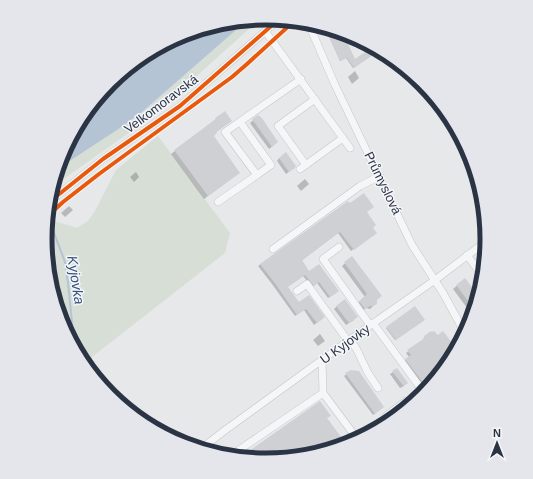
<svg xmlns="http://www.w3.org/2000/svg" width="533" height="479" viewBox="0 0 533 479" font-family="Arial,sans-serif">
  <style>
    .green { fill: #d6ded6 }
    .water { fill: #b4c4d5 }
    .shadow { fill: #0003 }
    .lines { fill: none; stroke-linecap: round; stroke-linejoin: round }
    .stream { stroke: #b4c4d5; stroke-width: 2 }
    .building { fill: #ced0d3 }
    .minor-casing { stroke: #c4c6c8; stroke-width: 8 }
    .minor { stroke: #f5f6f7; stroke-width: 7 }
    .cycleway-casing { stroke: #f4f6f9; stroke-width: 6 }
    .cycleway { stroke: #e8590c; stroke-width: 4 }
    .labels { text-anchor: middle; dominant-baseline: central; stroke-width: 3; stroke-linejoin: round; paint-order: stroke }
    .street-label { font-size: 13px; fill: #2b3445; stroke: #f4f6f9 }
    .water-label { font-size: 14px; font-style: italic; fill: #34527a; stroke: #f4f6f9 }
    .rim { fill: none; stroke: #2b3445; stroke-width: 5 }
  </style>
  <rect width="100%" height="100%" fill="#e6e8ea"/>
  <path class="green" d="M260,19L200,73L190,84L188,91L62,180L56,185L59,168L117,130L142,112L244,23Z
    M158,136L230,233L225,253L92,357L93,370L62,324L45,239L47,227L54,221L77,228L88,221L95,211L116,170Z"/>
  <path class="water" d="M244,23L142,112L117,130L59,168L62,155L110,83L182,35Z"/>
  <path class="shadow" d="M326,30L342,33L355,60L377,52L353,68L346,58L340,61Z
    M355,71L359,78L352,84L348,77Z
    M258,116L274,145L269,149L250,123Z
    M216,119L227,124L216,132L213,136L235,176L204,199L171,154Z
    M279,158L294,168L286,174L277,161Z
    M136,172L139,177L134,182L130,177Z
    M305,179L309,184L301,191L297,186Z
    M348,202L366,212L374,235L351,251L338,233L301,261L309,272L336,293L328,298L317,283L312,287L303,276L287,287L299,303L322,319L314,325L304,310L295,316L272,284L258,266Z
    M69,206L73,210L65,217L61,213Z
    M352,257L381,296L376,300V303L370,309L366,308L362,311L357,304L365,297L342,266Z
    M465,279L477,296L473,316L453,289Z
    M337,306L354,320L346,325L334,309Z
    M414,308L423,320L395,340L386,328Z
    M320,334L325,341L318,346L313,340Z
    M425,337L455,348L426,391L404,361L409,357L406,353L424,340L423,339Z
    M351,371L382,408L373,415L344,376Z
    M393,372L404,386L400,388L390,374Z"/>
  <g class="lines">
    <path class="stream" d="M48,226L54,233L65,262L68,283L74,342"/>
  </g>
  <path class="building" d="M326,30L343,33L355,59L371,48L377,52L354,68L347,58L340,61Z
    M225,111L232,121L216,132L217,133L214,136L240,173L208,196L174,150L216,119L215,118Z
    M258,115L262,118L278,142L272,147L252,119Z
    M286,152L296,166L295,168L289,172L279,158Z
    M364,193L374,207L367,212L376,225L373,228L377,233L354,250L340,232L302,260L309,271L319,264L339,291L330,297L319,282L314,286L305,275L288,287L299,302L309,295L325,317L317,323L306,309L297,315L274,282L260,264L348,201L350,203Z
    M352,256L382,296L377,300V304L373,306H370L365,309L359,301L367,294L344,262Z
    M465,278L477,294L474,309L456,285Z
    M345,299L358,317L349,323L336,306Z
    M415,306L425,320L396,340L386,327Z
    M431,331L432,332L434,331L438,335L443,331L456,348L428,389L405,359L411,355L407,350L425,338L424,336Z
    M397,368L408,383L404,386L392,371Z
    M351,370L359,371L384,407L375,414L345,373Z
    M320,401L331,416L327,418L347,445L266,461L242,456Z"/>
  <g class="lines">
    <g class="minor-casing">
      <path id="minor" d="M262,21L269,28
        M310,27L335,85L412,245L443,293L465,333
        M265,31L350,148
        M240,122L271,165L257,175
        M306,165L278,126L315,99
        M300,169L343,138
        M53,199L103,159L180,106L278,20
        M218,202L257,175L225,132L301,79
        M339,247L323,259L370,325
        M273,249L360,186L380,176
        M467,255L481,274
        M297,291L307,284L348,341
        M373,323L425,394
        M460,324L470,326
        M350,339L357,350L368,373L378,388
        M322,360L323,393L358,440
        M388,419L386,416L406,401L409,405
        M202,448L224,431L348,341L435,280L488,240
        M233,454L323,393"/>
    </g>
    <use href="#minor" class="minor"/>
    <g class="cycleway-casing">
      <path id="cycleway" d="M53,199L103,159L180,106L278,20
        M50,214L63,202L99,174L232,77L247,64L292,23"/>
    </g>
    <use href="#cycleway" class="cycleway"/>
  </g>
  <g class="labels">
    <g class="street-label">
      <text transform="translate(161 104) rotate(-37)">Velkomoravská</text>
      <text transform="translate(383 183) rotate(64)">Průmyslová</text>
      <text transform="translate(345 344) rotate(-36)">U Kyjovky</text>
    </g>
    <g class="water-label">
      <text transform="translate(76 280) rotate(81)">Kyjovka</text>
    </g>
  </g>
  <path d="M0 0H533V479H0ZM52 239a214 214 0 1 1 428 0a214 214 0 1 1-428 0Z" fill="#e4e6eb" fill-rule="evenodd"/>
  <path class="rim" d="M52 239a214 214 0 1 1 428 0a214 214 0 1 1-428 0Z"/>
  <g transform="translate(497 443)" stroke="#f4f6f9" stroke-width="3" paint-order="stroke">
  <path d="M0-3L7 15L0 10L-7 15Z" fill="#2b3445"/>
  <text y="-6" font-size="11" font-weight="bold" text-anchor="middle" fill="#2b3445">N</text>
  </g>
</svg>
